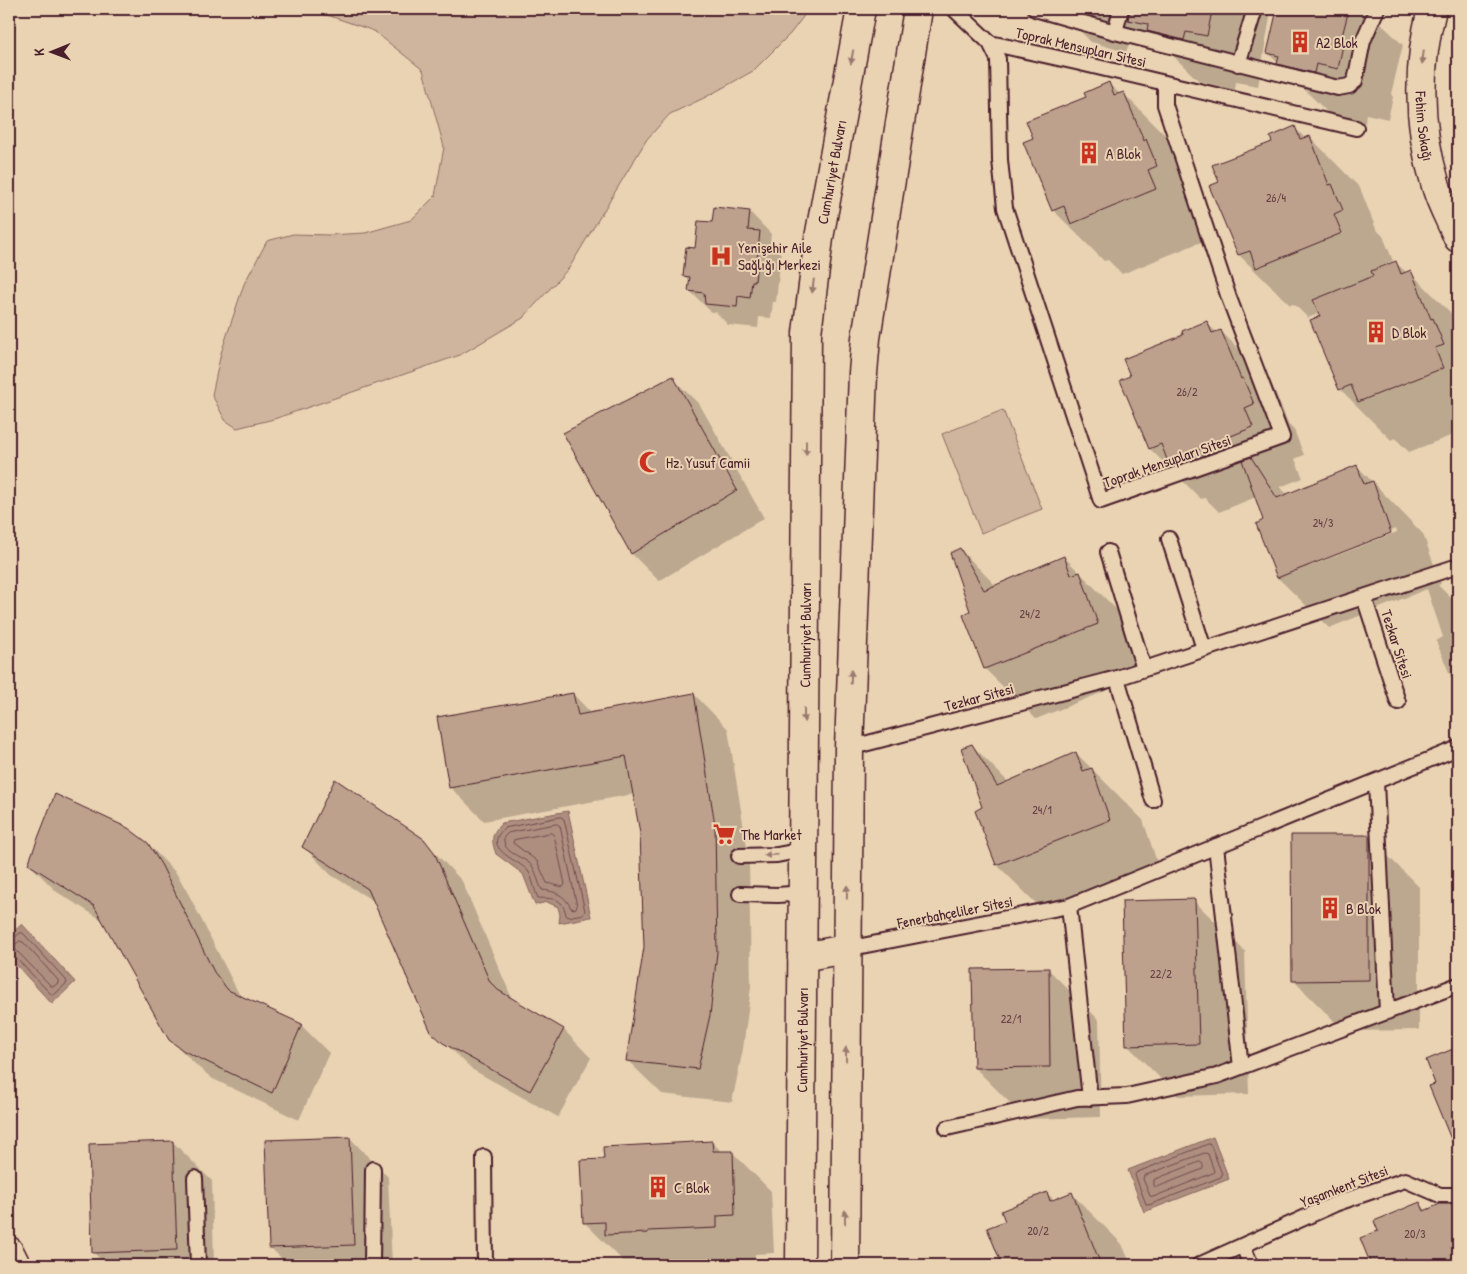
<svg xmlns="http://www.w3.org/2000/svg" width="1467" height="1274" viewBox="0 0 1467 1274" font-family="'Patrick Hand',sans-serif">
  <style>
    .green { fill: #cfb59d; stroke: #8c6a64 }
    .water { fill: #ad8e7f; stroke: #85625d }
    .shadow { fill: #0003; fill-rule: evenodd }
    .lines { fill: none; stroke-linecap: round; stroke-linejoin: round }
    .shore { stroke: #724b4d; stroke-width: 1 }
    .building { fill: #bda18d; stroke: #4a1f2b }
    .lane-casing { stroke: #4a1f2b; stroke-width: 18 }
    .street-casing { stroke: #4a1f2b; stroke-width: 31 }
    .secondary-casing { stroke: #4a1f2b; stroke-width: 31 }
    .lane { stroke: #ead3b3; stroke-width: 14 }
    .street { stroke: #ead3b3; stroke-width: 28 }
    .secondary { stroke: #ead3b3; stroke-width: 28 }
    .oneway { fill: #9a796f }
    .labels { text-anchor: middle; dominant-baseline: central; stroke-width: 4; stroke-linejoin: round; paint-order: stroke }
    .number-label { font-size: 12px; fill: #674044 }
    .poi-label { font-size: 15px; fill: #4a1f2b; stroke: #ead3b3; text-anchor: start }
    .street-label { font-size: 15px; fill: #4a1f2b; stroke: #ead3b3 }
  </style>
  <rect width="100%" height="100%" fill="#ead3b3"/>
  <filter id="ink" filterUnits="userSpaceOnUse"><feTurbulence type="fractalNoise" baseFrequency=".02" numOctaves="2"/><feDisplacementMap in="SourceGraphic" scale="10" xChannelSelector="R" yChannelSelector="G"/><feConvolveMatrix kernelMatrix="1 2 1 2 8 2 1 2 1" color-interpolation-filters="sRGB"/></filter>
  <g filter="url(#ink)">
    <path class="green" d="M295,9H809L790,34L753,71L706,97L670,114L647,139L569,268L523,318L460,355L274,419L237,428L225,420L212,395L221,353L244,284L267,241L293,234L329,235L365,233L411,220L435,196L444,147L423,70L374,31L330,16Z
      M1003,410L1042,509L981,533L942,434Z"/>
    <path class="water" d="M568,811L591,917L559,923L560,915L558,907L547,902L535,905L523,874L496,854C491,840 491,833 502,823Z
      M22,924L75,982L52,1004L9,957V936Z
      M1213,1137L1229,1179L1144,1212L1128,1170Z"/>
    <path class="shadow" d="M1058,9H1267L1271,12L1258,86L1236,82L1235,90L1199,81L1168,51L1130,41L1126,52L1091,42Z
      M1278,9H1366L1403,45L1391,94L1393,97L1388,119L1366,114L1365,123L1329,114L1268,53Z
      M1109,84L1120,94L1123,93L1174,144L1206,240L1122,274L1108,260L1104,261L1053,210L1034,138L1088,98Z
      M1295,128L1306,139L1310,137L1360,188L1376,229L1383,236L1393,261L1379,267L1380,269L1396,263L1407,273L1410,272L1458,320V433L1409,452L1395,438L1391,440L1340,389L1320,313L1308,318L1294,304L1290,305L1239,255L1220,182Z
      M750,212L771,234L770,243L781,254L776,302H773L771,318L759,317L758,328L728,325L716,312H711L690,291V282L684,275L696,249L714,224Z
      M1206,322L1217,333L1221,331L1271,382L1289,425L1294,430L1304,455L1295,459L1303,478L1280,487L1288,495L1357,466L1423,534L1441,584L1438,585L1458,605V694L1436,641L1443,637L1427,589L1329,628L1278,578L1257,525L1264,521L1256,497L1219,512L1205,498L1201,499L1150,449L1122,380L1131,376ZM1396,529L1397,532L1310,566V564Z
      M672,378L700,405L764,518L659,581L632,554L564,434Z
      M960,549L996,586L1064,557L1131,624L1148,674L1036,719L985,669L964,616L971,612Z
      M573,694L592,714L694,694L728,729L749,860L751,987L743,1049L732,1102L662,1094L627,1060L645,947L641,833L634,794L484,821L450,787Z
      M972,745L1008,782L1076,753L1143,820L1160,871L1048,915L997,865L976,812L983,808Z
      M1368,836L1419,887V1030L1344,1031L1293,980Z
      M423,840L462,881L513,1001L564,1030L591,1058L558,1117L473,1070L432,1031L375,902L331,875L304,847Z
      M148,844L176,873L189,895L240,996L301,1025L329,1053L299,1120L213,1079L198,1067L170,1039L105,922L57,892L29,864Z
      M1194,901L1245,951L1249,1094L1178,1096L1128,1046Z
      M1048,969L1099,1020L1101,1117L1026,1119L975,1068Z
      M1458,1048V1147L1454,1143L1427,1061Z
      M350,1138L388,1177L392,1265H288L270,1247Z
      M173,1142L212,1181L214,1265H106L93,1252Z
      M712,1142L722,1152H732L771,1191L774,1253L755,1254L756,1265H637L632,1261H623L584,1222L605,1160Z
      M1047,1193L1054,1200L1071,1193L1122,1244L1131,1265H1003L989,1229L1007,1222Z
      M1420,1203L1427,1211L1445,1205L1458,1218V1265H1373L1362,1238L1380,1231Z"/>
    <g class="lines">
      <path class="shore" d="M561,817L564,819L585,911L583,914L568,917L566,915C562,896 553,899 538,898C534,890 533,878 528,871C520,860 479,849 505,828Z
        M557,824L560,826L577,906L575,909L571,908C565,895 555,891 542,890C538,883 537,874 533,867C524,855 502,855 504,837L508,833Z
        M551,833L554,835L565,884L563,887L547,883L537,861L513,843L514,840Z
        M9,939H13L20,933H23L66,980L67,983L54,995H52L14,956L9,954
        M20,941L23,942L58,980V983L54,986H51L14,948L15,945Z
        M1209,1144L1211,1146L1222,1174L1221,1177L1149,1205L1146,1204L1135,1175L1136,1173Z
        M1205,1153L1208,1154L1214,1171L1213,1173L1153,1197L1150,1196L1143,1179L1144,1176Z
        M1200,1162L1203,1164V1169L1157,1187L1154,1186V1180Z"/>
    </g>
    <path class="building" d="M1130,9H1199L1212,11L1207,36L1186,32L1184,40L1147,31L1148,24L1128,20Z
      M1277,9H1349L1340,44L1343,45L1338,69L1316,64L1314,73L1277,64L1279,56L1267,53Z
      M1109,82L1114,95L1124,92L1144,141L1146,139L1157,166L1148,170L1156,189L1071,224L1064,206L1052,211L1033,166L1023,142L1033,138L1026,121L1086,97L1084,93Z
      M1295,126L1300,139L1310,136L1329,185L1332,184L1343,210L1334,214L1342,233L1256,268L1250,251L1238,255L1209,186L1219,182L1212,165L1272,142L1270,137Z
      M714,207L750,211L748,230L760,231L755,281H752L750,298L738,296L737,307L705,304L704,293L688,291L690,277L683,276L686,247L695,248L698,221L712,222Z
      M1396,261L1401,274L1411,270L1431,319L1433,318L1444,345L1435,348L1443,368L1358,402L1351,385L1339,390L1320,345L1310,320L1320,316L1313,300L1373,276L1371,271Z
      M1207,321L1212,333L1221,330L1241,379L1243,378L1254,404L1245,408L1253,427L1168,462L1161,444L1149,449L1120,380L1130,376L1123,359L1183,335L1182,331Z
      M673,376L737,490L631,554L563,433Z
      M1251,457L1277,498L1357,465L1364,484L1373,481L1391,533L1277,578L1256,524L1263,520L1242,460Z
      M960,548L984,590L1064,556L1071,575L1080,572L1098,624L984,669L963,615L970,611L950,553Z
      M573,693L578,715L694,693L715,825L717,952L710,1015L698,1069L626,1061L644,947L640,833L626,756L449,788L437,717Z
      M972,744L997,786L1076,752L1083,771L1092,768L1110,820L996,865L975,811L982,807L961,748Z
      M335,779L424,839L434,852L490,982L498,990L564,1029L530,1091L443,1043L431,1032L368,889L302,847Z
      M55,794L128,828L148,843L162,866L214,972L228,990L302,1024L272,1093L184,1051L169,1040L94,906L28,864Z
      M1291,835H1369V980L1292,981Z
      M1195,899L1199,1044L1126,1046L1122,901Z
      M1049,968L1050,1067L974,1068L972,969Z
      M1458,1047V1156L1429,1086L1435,1084L1426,1060Z
      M350,1137L354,1245L269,1248L265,1140Z
      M173,1141L177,1250L92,1253L89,1144Z
      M712,1141L713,1151H733L735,1215L717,1216V1228L648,1231V1233L605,1235V1222L583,1223L580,1160L604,1159L603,1147Z
      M1047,1192L1050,1201L1072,1192L1101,1265H1002L987,1228L1005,1221L1001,1211Z
      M1420,1202L1424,1211L1440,1204H1458V1265H1371L1360,1238L1378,1231L1374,1221Z"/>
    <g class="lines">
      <g class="lane-casing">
        <path id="lane" d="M954,9L990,43L998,59L1000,160L1005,208L1101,501L1282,437L1229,298L1165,105V83
          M1035,9L1115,32L1338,88L1349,86L1355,81L1363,41L1377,9
          M1115,32L1121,9
          M990,43L1076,62L1356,128
          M1238,64L1255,9
          M1169,539L1204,649
          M1108,552L1144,669
          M1364,597L1398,702
          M1117,678L1153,800
          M849,748L1117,678L1458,566
          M1376,782L1387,1012
          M1216,846L1241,1067
          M739,856L777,855L803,850
          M740,894L778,895L803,893
          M1069,906L1090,1098
          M846,949L1069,906L1458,748
          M947,1128L1077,1098L1127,1096L1217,1076L1458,985
          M484,1157L485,1265
          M195,1178L198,1265
          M1243,1246L1251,1265
          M372,1265L373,1169
          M1199,1265L1335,1204L1405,1180L1440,1195H1458"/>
      </g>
      <g class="street-casing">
        <path id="street" d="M9,1251L16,1265"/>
      </g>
      <g class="secondary-casing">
        <g id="secondary">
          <path id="s1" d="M1432,9C1417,67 1418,128 1436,186C1441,204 1451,221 1458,238"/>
          <path d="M802,957L846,949"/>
          <path id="s2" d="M800,1265L807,333L819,238L861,9"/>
          <path d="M845,1265L849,748L863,373L866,338L918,9"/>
        </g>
      </g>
      <use href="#lane" class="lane"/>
      <use href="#street" class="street"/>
      <use href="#secondary" class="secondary"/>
    </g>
    <defs><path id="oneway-solid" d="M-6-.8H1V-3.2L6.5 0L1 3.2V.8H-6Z" transform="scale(1.25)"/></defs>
    <g class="oneway">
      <use href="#oneway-solid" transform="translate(852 57) rotate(100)"/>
      <use href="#oneway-solid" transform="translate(1423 57) rotate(97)"/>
      <use href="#oneway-solid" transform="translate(813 286) rotate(97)"/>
      <use href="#oneway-solid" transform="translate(806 448) rotate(90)"/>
      <use href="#oneway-solid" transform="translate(851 677) rotate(-88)"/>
      <use href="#oneway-solid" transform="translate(804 715) rotate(90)"/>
      <use href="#oneway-solid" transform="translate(771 855) rotate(176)"/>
      <use href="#oneway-solid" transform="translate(847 892) rotate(-89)"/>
      <use href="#oneway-solid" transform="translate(846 1054) rotate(-90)"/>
      <use href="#oneway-solid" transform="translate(845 1217) rotate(-90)"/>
    </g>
  </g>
  <defs>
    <g id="building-bare" transform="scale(1.725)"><path d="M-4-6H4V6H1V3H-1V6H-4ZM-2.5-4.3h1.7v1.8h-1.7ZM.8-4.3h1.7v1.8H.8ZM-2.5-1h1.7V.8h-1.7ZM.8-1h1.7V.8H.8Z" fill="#c8321e" stroke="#ead3b3" stroke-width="2.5" paint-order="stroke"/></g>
    <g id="hospital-bare" transform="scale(1.725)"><path d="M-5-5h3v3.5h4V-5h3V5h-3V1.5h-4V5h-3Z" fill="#c8321e" stroke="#ead3b3" stroke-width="2.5" paint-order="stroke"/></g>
    <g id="mosque-bare" transform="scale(1.725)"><path d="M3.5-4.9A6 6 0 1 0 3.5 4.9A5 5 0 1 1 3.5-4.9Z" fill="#c8321e" stroke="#ead3b3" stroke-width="2.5" paint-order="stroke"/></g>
    <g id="supermarket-bare" transform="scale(1.725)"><path d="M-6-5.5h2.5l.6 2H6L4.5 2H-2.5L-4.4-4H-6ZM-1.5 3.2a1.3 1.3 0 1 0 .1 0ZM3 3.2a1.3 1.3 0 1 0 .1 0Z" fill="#c8321e" stroke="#ead3b3" stroke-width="2.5" paint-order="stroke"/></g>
  </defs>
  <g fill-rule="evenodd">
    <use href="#building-bare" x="1300" y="42"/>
    <use href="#building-bare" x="1089" y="153"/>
    <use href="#hospital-bare" x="721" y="256"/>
    <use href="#building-bare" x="1376" y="332"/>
    <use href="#mosque-bare" x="650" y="462"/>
    <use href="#supermarket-bare" x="724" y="834"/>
    <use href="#building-bare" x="1330" y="908"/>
    <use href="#building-bare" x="658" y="1187"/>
  </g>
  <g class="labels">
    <g class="number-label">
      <text x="1276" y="197">26/4</text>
      <text x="1187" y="391">26/2</text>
      <text x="1323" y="522">24/3</text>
      <text x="1030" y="613">24/2</text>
      <text x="1042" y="809">24/1</text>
      <text x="1161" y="973">22/2</text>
      <text x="1011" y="1018">22/1</text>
      <text x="1038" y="1230">20/2</text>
      <text x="1415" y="1233">20/3</text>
    </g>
    <g class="poi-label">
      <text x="1316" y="42">A2 Blok</text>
      <text x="1106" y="153">A Blok</text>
      <text x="738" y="247">Yenişehir Aile<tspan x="738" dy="17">Sağlığı Merkezi</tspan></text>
      <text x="1392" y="332">D Blok</text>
      <text x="666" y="462">Hz. Yusuf Camii</text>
      <text x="741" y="834">The Market</text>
      <text x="1346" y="908">B Blok</text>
      <text x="674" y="1187">C Blok</text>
    </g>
    <g class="street-label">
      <text transform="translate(1081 47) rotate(13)">Toprak Mensupları Sitesi</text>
      <text stroke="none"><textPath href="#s1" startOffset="118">Fehim Sokağı</textPath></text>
      <text stroke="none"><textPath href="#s2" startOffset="1095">Cumhuriyet Bulvarı</textPath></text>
      <text transform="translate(1167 461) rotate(-19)">Toprak Mensupları Sitesi</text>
      <text stroke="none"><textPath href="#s2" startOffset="630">Cumhuriyet Bulvarı</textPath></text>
      <text transform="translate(1397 644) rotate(72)">Tezkar Sitesi</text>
      <text transform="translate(979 697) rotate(-15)">Tezkar Sitesi</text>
      <text transform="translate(955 912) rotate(-11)">Fenerbahçeliler Sitesi</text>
      <text stroke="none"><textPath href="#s2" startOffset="225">Cumhuriyet Bulvarı</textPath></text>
      <text transform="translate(1344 1186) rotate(-21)">Yaşamkent Sitesi</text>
    </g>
  </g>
  <rect width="1467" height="1274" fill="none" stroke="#ead3b3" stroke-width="30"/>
  <rect x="15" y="15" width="1437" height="1244" fill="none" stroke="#4a1f2b" stroke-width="2" filter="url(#ink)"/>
  <g transform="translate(52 52) rotate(269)" stroke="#ead3b3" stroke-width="4" paint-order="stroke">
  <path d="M0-4L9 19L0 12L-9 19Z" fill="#4a1f2b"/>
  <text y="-8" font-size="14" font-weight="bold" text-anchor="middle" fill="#4a1f2b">K</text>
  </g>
</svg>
